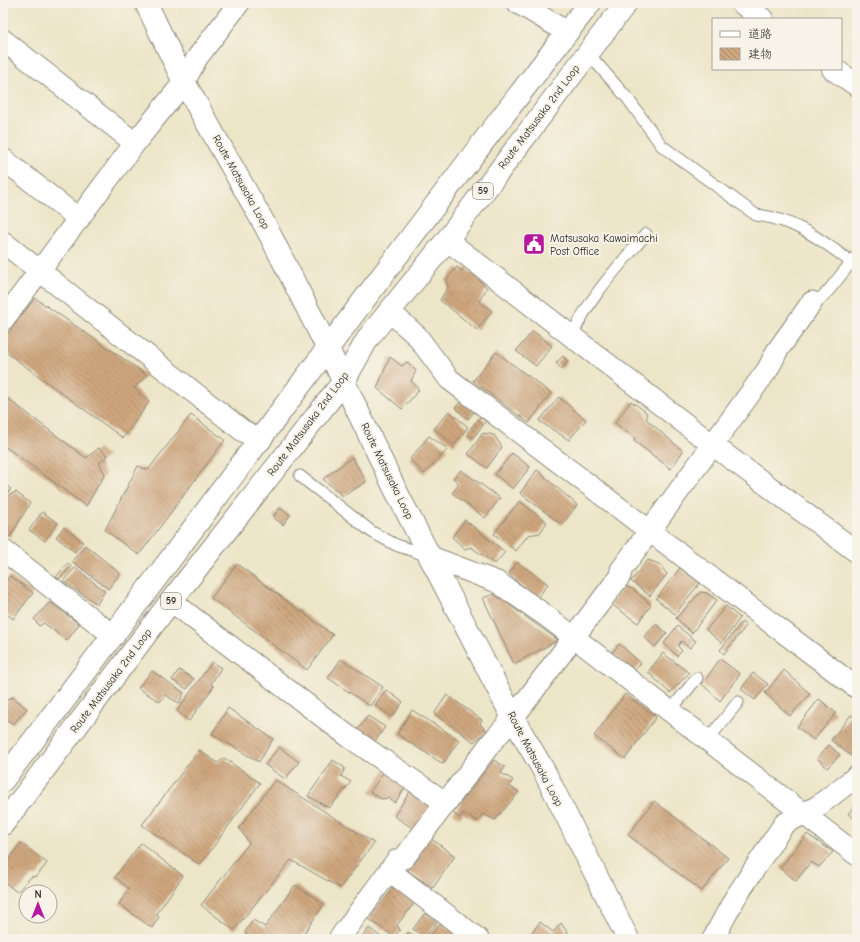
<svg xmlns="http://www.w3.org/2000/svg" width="860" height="942" viewBox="0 0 860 942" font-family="'Comic Neue','Klee One',sans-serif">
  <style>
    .building { fill: url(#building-back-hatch) }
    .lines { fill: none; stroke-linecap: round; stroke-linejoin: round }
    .lane-casing { stroke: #8c887a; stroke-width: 13 }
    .street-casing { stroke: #8c887a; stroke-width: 23 }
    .secondary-casing { stroke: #8c887a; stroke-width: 24 }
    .primary-casing { stroke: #8c887a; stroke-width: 24 }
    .lane { stroke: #fff; stroke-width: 11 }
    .street { stroke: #fff; stroke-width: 21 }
    .secondary { stroke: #fff; stroke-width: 22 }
    .primary { stroke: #fff; stroke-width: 22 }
    .labels { text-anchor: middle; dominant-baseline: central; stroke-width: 4; stroke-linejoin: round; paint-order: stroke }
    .shield { fill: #f7f3e8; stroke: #686764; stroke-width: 1 }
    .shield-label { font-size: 10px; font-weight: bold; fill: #2b2b2b }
    .street-label { font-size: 11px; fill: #2b2b2b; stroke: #f7f3e8 }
    .poi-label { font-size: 11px; fill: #2b2b2b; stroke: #f7f3e8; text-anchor: start }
  </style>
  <defs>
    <pattern id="building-back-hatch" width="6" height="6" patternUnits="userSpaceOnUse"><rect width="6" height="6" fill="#cfa77f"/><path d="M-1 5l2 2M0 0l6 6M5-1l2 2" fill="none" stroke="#a88868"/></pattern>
  </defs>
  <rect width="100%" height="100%" fill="#f7f3e8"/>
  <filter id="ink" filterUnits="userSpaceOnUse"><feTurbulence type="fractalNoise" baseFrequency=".025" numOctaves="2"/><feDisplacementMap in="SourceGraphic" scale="8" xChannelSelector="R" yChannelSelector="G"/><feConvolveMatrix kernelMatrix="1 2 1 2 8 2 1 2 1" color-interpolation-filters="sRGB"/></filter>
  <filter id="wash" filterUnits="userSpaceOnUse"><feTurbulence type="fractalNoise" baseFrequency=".012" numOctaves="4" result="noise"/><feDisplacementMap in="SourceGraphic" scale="16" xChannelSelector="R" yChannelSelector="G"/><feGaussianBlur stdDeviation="0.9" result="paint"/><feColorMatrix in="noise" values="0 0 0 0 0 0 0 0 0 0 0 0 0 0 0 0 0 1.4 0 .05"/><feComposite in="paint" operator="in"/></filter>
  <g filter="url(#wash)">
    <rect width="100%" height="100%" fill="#ede5c8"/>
    <g id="blocks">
      <path class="building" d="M457,267L462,271L465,267L487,288L479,301L492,311L477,330L440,300L448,287L446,280Z
        M35,298L147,375L134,388L149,402L123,438L3,350V340Z
        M533,331L552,346L536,366L516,351Z
        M496,352L551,393L529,423L473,381Z
        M563,356L568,362L561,369L556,363Z
        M390,357L402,366L407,362L416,371L411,381L419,390L402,409L377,388Z
        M3,395L86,458L99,448L108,456L99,463L105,474L86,506L3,445Z
        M559,397L586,420L569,440L539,421Z
        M461,401L474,412L468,419L455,408Z
        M631,401L646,412L647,420L683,451L671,469L634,441L635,438L615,423Z
        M449,411L468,427L454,445L434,429Z
        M191,415L225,440L139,555L105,530L138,466L148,470Z
        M480,417L486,421L473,438L467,433Z
        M483,433L494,435L502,447L487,468L468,454Z
        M429,436L448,449L424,474L410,459Z
        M512,453L530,467L513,489L495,474Z
        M352,457L366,482L343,496L323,479Z
        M461,470L500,498L485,518L452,493L459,484L453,478Z
        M537,470L577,505L562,525L520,493Z
        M3,483L11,489L3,498Z
        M16,492L30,503L10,537L3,532V503L9,495Z
        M519,501L547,522L540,533L528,535L516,551L494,534Z
        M280,508L290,515L283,525L273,517Z
        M42,512L58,523L45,541L29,530Z
        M465,520L505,552L495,564L471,547L465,549L452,537Z
        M64,527L83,542L75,552L56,537Z
        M85,545L120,573L108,589L72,561Z
        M648,560L659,564L667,574L650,596L631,581Z
        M517,562L548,584L537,599L509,574Z
        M68,563L71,566L59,579L56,577Z
        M237,564L333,635L307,670L211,598Z
        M75,568L105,591L97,604L63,581Z
        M680,568L700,583L675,614L656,599Z
        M10,576L33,593L13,619L3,611V584Z
        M624,586L633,589L651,605L638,623L611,604Z
        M701,592L707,593L717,600L692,633L676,618Z
        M494,594L558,640L514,664L483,598Z
        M50,602L79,624L67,641L44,623L39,626L34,619Z
        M726,606L740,618L722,643L706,630Z
        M742,622L746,626L724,654L720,650Z
        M656,624L667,633L655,647L644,637Z
        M677,626L696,641L690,648L681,641L678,646L682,651L677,656L664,643Z
        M619,644L641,663L633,672L612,653Z
        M663,653L689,673L670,693L648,672Z
        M341,659L383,687L370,706L328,678Z
        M720,659L740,674L720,701L702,684Z
        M212,662L221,668L211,684L214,686L189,721L177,711Z
        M179,670L194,679L187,689L172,680Z
        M784,670L810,694L790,716L765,693Z
        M152,671L184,693L179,703L165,695L160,702L138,688Z
        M753,673L768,684L755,700L741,689Z
        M386,690L403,702L392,717L375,705Z
        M625,694L656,717L625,759L594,736Z
        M447,695L482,720L480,724L487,731L474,742L434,714Z
        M13,697L27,709L13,724L3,717V701Z
        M819,699L836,713L814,740L797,727Z
        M228,708L273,739L259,762L212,734Z
        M412,710L459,740L443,764L397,734Z
        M851,715L857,718L856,760L831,740Z
        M368,716L385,727L373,744L356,732Z
        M829,745L840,755L827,768L817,758Z
        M279,747L299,762L285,779L265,765Z
        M199,750L218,763L224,758L260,783L200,865L142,825Z
        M333,760L345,768L341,776L351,782L329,808L308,796Z
        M494,760L505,767L501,773L513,780L509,786L519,792L495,820L483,814L477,821L463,813L460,818L453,813Z
        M384,771L406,786L395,803L388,798L381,799L370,792Z
        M275,780L374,843L340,888L291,860L234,930L201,905L249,843L239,828Z
        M411,790L434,803L414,829L394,816Z
        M654,801L728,858L702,891L628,835Z
        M857,802V820L848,814Z
        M807,834L833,852L819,867L811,862L796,881L780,868Z
        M430,838L455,856L433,888L408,871L422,853L418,849Z
        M21,843L47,863L37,876L31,877L17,892L3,881V867Z
        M141,843L183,876L156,914L159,917L152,928L119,904L129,889L115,877Z
        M295,885L324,904L300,939H249L245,932L253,920L265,927Z
        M395,886L415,902L397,925L400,930L394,937L369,919Z
        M425,913L438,921L425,938L413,929Z
        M540,922L553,932L561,923L572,939H527Z
        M439,925H444L459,936L456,939H427Z
        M369,928L384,939H365L362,937Z
        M408,932L417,939H403Z"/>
    </g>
  </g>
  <g filter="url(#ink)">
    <use href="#blocks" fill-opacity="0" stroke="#8c887a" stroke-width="1"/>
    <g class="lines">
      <g class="lane-casing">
        <path id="lane" d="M587,52L628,99L662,146L756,215C794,219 822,240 851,262
          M812,302H817L829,290L857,255
          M572,336C589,297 619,266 646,234
          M300,476L372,532L396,545L429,556
          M669,712L697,678
          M707,741L738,702"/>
      </g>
      <g class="street-casing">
        <path id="street" d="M518,3L567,32
          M3,40L135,143
          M3,159L79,219
          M447,240L714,446L857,552
          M3,242L243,431L261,440
          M389,311L417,336L449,379L857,688
          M3,320L135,143L184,82L197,58L239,3
          M3,550L114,636
          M431,557L497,582L545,615L857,855
          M171,601L348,736L446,803
          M390,871L478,939
          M339,939L397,860L404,858L491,743L513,718L620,576L621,570L768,369L777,351L812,302
          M713,939L735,898L784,824L818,806L857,776"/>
      </g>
      <g class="secondary-casing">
        <path id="secondary" d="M146,3L184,82L266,227L328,349L395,489L513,718L544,771L628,939"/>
      </g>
      <g class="primary-casing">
        <path id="primary" d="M742,3L762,19
          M833,69L857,85
          M3,780C201,523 390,259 590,3
          M3,824L171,601L344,381L368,338L447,240L626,3"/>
      </g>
      <use href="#lane" class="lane"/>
      <use href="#street" class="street"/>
      <use href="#secondary" class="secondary"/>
      <use href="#primary" class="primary"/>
    </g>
  </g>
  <defs>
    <g id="civic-square" transform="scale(1.15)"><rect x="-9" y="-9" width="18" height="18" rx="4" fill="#b5179e" stroke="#f7f3e8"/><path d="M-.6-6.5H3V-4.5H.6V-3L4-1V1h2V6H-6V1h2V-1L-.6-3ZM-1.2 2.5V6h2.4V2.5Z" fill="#fff"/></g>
  </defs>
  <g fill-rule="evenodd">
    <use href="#civic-square" x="534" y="244"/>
  </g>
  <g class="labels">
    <g class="shield">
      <rect x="473" y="183" width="20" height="16" rx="3"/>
      <rect x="161" y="593" width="20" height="16" rx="3"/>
    </g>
    <g class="shield-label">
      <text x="483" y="191">59</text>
      <text x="171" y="601">59</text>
    </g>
    <g class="street-label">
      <text transform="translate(539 117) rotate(-53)">Route Matsusaka 2nd Loop</text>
      <text transform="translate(241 182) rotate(61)">Route Matsusaka Loop</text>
      <text transform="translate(308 424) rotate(-53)">Route Matsusaka 2nd Loop</text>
      <text transform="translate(387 471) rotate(64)">Route Matsusaka Loop</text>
      <text transform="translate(111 681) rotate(-53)">Route Matsusaka 2nd Loop</text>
      <text transform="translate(535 759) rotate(62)">Route Matsusaka Loop</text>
    </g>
    <g class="poi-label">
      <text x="550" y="238">Matsusaka Kawaimachi<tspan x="550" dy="13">Post Office</tspan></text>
    </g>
  </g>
  <rect width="860" height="942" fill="none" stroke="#f7f3e8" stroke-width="16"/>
  <rect x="712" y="18" width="130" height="52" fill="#f7f3e8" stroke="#a5a39c"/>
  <rect x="720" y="31" width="20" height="6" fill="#ffffff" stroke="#a5a39c"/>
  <text x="748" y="38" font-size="12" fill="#2b2b2b">道路</text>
  <rect x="720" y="48" width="20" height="12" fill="url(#building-back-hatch)" stroke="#a5a39c"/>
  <text x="748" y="58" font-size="12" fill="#2b2b2b">建物</text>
  <g transform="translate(38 904)"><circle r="19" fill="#f7f3e8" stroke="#a5a39c"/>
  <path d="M0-3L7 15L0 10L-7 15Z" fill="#b5179e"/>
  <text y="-6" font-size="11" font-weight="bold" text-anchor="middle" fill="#2b2b2b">N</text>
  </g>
</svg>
